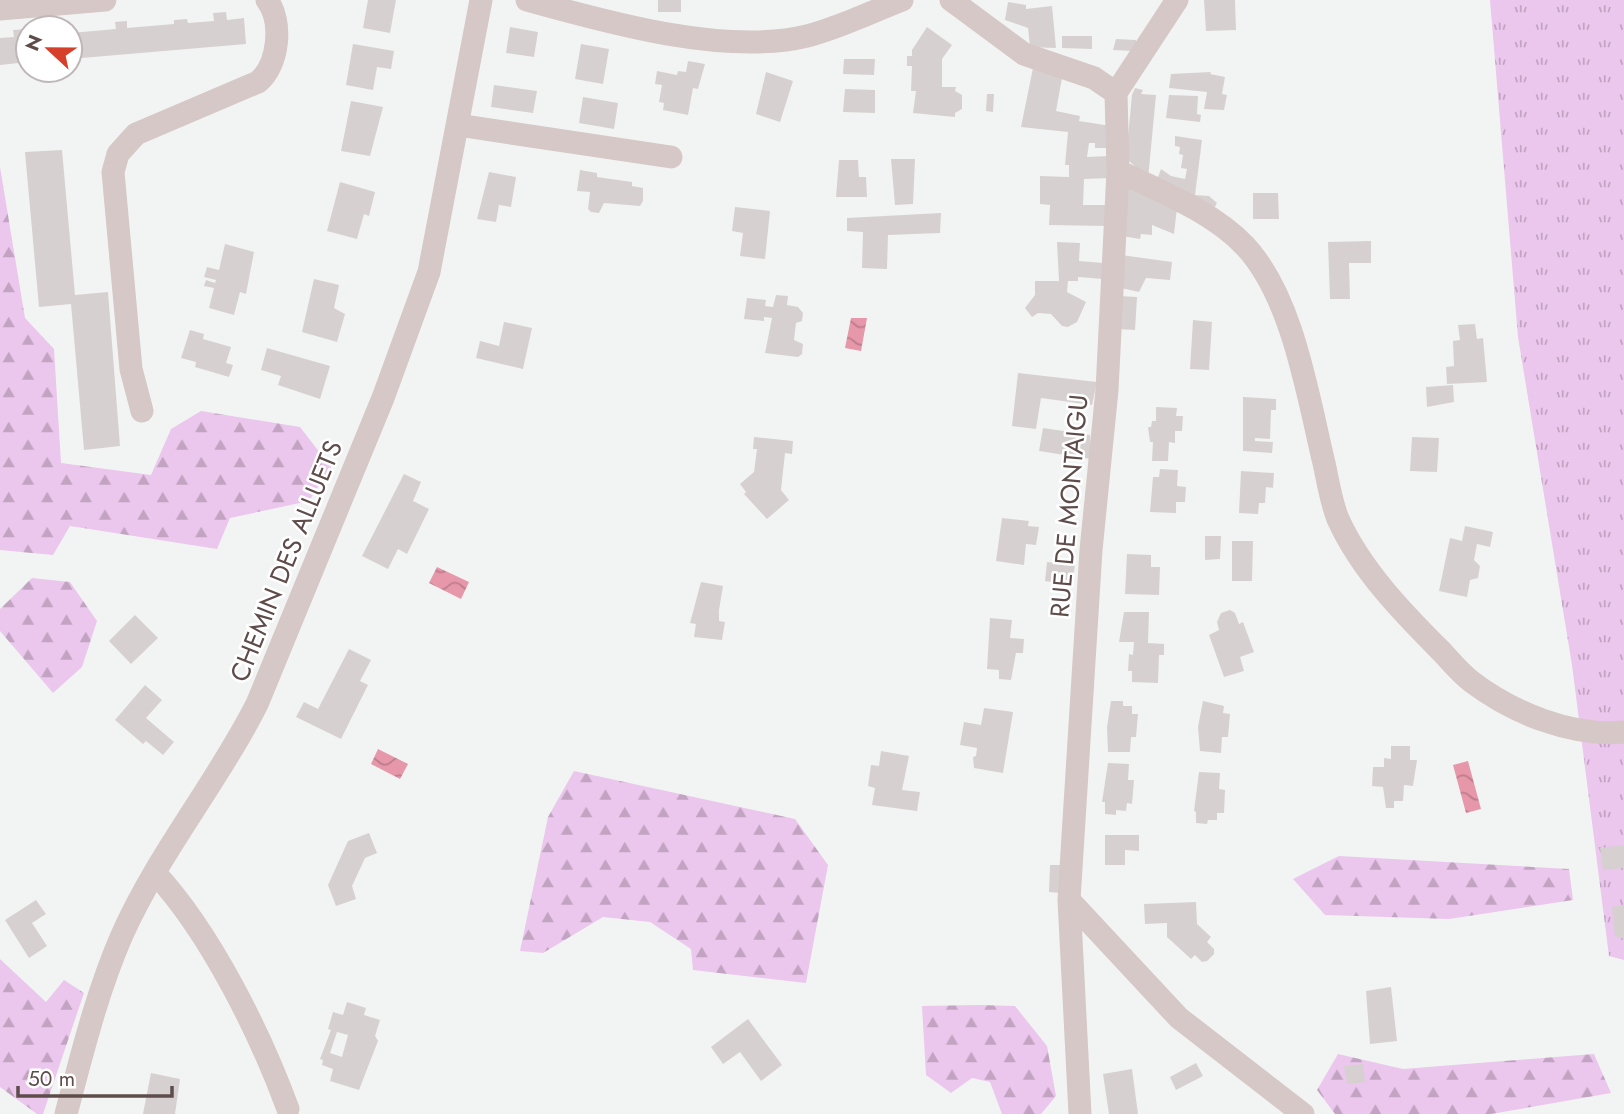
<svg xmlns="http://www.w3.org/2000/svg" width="1624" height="1114" viewBox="0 0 1624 1114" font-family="Jost,sans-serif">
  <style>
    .grass { fill: url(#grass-tufts) }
    .forest { fill: url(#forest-firs) }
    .water { fill: url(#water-waves) }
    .building { fill: #d6d1d0; fill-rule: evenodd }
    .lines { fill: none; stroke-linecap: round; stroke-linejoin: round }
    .street { stroke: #d5c8c7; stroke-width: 23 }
    .labels { text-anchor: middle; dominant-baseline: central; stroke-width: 5; stroke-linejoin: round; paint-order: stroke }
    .street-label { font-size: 26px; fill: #5e4c4b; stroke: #fff }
  </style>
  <defs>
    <pattern id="grass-tufts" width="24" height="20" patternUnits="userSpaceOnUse" patternTransform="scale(1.75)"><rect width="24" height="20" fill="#ebc6ed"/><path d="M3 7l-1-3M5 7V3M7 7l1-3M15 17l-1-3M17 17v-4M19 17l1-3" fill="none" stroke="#c2a3c2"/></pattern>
    <pattern id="forest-firs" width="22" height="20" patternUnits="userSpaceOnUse" patternTransform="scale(1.75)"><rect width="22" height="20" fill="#ebc6ed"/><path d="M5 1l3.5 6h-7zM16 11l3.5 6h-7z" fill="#c2a3c2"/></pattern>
    <pattern id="water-waves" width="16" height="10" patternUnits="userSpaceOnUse" patternTransform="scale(1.75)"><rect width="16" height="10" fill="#e697a9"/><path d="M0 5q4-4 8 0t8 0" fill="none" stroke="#be7d8c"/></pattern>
  </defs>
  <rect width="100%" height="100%" fill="#f2f4f3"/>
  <path class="grass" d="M1490,0H1624V960L1609,956L1572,665L1518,337Z"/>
  <path class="forest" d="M0,167L25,318L54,349L61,463L151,475L171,429L201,411L300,427L331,467L309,501L230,518L217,549L70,526L53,555L0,550Z
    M32,578L70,582L97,621L82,667L53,693L0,631V609Z
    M574,771L795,819L828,865L806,983L693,970L691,949L650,922L603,917L543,953L520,951L548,817Z
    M1339,856L1569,869L1573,900L1449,919L1325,915L1293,879Z
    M0,959L46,1002L64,980L84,993L43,1114H37L0,1087Z
    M978,1005L1015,1006L1047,1046L1056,1096L1041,1114H1002L990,1082L972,1078L951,1093L926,1075L922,1006Z
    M1338,1054L1403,1069L1594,1054L1611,1093L1491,1114H1335L1317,1090Z"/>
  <path class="water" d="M851,318H867L861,351L845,348Z
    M437,567L469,582L461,599L429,583Z
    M378,749L408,764L400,779L371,764Z
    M1468,761L1481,809L1466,813L1453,765Z"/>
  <path class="building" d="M368,0H396L390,33L363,28Z
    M658,0H681V12H658Z
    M1204,0H1235L1236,30L1206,31Z
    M1008,2L1026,5V9L1052,6L1056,48L1030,47L1028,28L1005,20Z
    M226,12L227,20L244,18L246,44L70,59V33L116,29L115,22L127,21V28L174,24V20L187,19L188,23L214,21L213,13Z
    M510,27L538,32L534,57L506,53Z
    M927,27L952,45L942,59V87H956L955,91L962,95V109L955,113V117L913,113L916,91H911L912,66H907V56H912V50Z
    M26,29L28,62L0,65V38L14,37L13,30Z
    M1062,36H1092V49L1062,48Z
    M1116,39L1136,40V46L1133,51L1113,50Z
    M353,44L394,51L391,69L377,67L373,90L346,85Z
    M581,44L609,49L603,84L575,79Z
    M844,59H875L874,75L843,74Z
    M688,61L705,64L698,89L693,88L688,115L663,110L664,103L659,102L662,85L655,84L657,71L677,75L678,71L686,72Z
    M1033,68L1062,78L1056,111L1080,116L1079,121L1111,126L1108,148H1095V143H1089L1087,157L1109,156L1111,178L1084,179L1083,205H1108L1106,226L1049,225L1050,205L1040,204V176L1069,177V165H1065L1068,132L1021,127Z
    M766,72L793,81L780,122L756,114Z
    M1211,72L1210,74L1225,77L1222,94L1227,95L1224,110L1204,109L1207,92L1169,88L1171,74Z
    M494,85L537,91L533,113L491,107Z
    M1135,88L1143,90L1141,94L1156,95L1148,179L1126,158L1132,95Z
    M845,89L875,90V113L843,112Z
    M987,94H994L993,112L986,111Z
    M1169,95L1198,96L1197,114L1201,115L1200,122L1166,118Z
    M583,97L618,103L614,129L579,123Z
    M351,101L383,107L370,156L341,151Z
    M1175,136L1202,140L1195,195L1209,196L1217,203L1212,212L1157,180L1161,169L1171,176L1185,179L1187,169L1181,168L1183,155L1179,154L1180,147L1175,146Z
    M62,150L75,295L108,292L120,446L84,450L71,304L39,307L25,152Z
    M891,159H915L913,204L895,205Z
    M839,160H858L859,177H866L867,197H836Z
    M580,170L597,173V177L632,182V186L643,188V201L640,206L604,203L599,213L591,212L588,209L590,192L577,191Z
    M489,172L516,177L511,207L499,205L496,222L477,219Z
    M340,182L375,192L369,216L364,214L357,239L327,231Z
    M1127,188L1144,191L1177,208L1174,234L1152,225V235L1141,234L1140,239L1122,236Z
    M1253,193H1278L1279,219H1253Z
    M735,207L770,211L765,259L740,256L743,233L732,231Z
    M941,213L940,233L888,235L887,269L862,268L863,232L847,231V218Z
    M1371,241V263H1349L1350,299H1330L1328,242Z
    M1057,242L1080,243L1079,261L1104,263L1103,279L1078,277V281H1068L1067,292L1086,302L1077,322L1068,327L1062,326L1051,314L1038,313L1032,317L1025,308L1035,295V281H1059Z
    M225,244L254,252L246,294L240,292L234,315L209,308L214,288L204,286L206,280L215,283L216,280L204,277L207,267L219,270Z
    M1121,255L1172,262L1170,280L1146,278L1139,292L1121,288Z
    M314,279L339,285L334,308L345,314L337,342L302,332Z
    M776,295L788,296L787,305L798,307L803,313L802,321L796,323L794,340L803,344L802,354L798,357L765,353L772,318L764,317V321L744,319L747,298L766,300L765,306L773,307Z
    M1119,296L1137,297L1135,330L1117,329Z
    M1193,320L1212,322L1209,370L1190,369Z
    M504,322L532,328L523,369L476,358L480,341L499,346Z
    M1475,324L1477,339L1483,338L1487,382L1447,384L1446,367L1454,366L1453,341L1460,340L1458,325Z
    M190,330L204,334L203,339L231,347L226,363L233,365L229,377L195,367L196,362L181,358Z
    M267,348L330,366L320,399L278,385L281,376L261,370Z
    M1018,373L1097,382L1092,405L1041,398L1036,429L1012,426Z
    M1453,385L1454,402L1427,407L1426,387Z
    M1243,397L1276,399V410H1271L1270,439L1255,438V441L1273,442L1272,453L1243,451Z
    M1156,407L1177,408L1176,416H1183L1182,431H1175V443L1169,442L1168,461H1152L1153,442H1150L1148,427H1151L1152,421H1156Z
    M1043,428L1090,435L1091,459L1039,451Z
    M754,437L793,441L792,454L785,453L781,490L789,500L767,519L744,494L746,492L740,484L754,472L757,449H753Z
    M1412,437L1439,438L1437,472L1410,471Z
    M1160,469L1178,470L1177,486L1186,487L1185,502H1176V513L1150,512L1153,477H1159Z
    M1241,471L1274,473L1273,488L1266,487L1265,503H1259L1258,514L1239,513Z
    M404,474L421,482L413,501L429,509L407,554L398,549L388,569L362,556Z
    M1002,518L1029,521L1028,526L1039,527L1036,545L1026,544L1024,565L996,561Z
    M1465,526L1493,532L1490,547L1477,544L1474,560L1480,566L1478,578L1470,580L1467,597L1439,591L1450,538L1462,541Z
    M1205,536H1221L1220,559L1205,560Z
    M1232,541H1253L1252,581H1232Z
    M1127,554L1151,555V567H1160L1159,595L1125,594Z
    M1047,562L1075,565L1072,585L1045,581Z
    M701,582L723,586L719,610V621L725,622L722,640L694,637L696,624L690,623Z
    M1230,610L1235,613L1239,624L1243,622L1254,652L1240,657L1244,671L1224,677L1209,635L1219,630L1217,622L1221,613Z
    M1124,612H1149L1148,643L1164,644V655H1159L1158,683L1132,682V671H1128L1129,654L1133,655L1134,642H1119Z
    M135,615L158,638L131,664L109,641Z
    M990,618L1012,620L1010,638L1024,639L1023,653H1016L1011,680L999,679V670L987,669Z
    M349,649L371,660L360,681L368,685L341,739L296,717L304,702L318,709Z
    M145,685L162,700L146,718L174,742L163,755L146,741L143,744L115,720Z
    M1111,701H1123V706H1132V714H1138L1136,737H1131L1130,752H1108L1107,727Z
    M1203,701L1224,706L1223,713L1230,714L1228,737H1222L1221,753L1200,751L1198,727Z
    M984,708L1013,712L1003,773L974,768L973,757L976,756L977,748L960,745L964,722L981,725Z
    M1391,746H1410V760H1417L1413,786L1404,785L1403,801H1394V808H1386L1383,787L1372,786L1373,767H1384V758L1391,759Z
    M881,751L909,756L902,790L920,792L917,811L872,805L875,788L868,786L871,765L879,766Z
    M1108,763L1129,764L1128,780H1134L1132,804L1127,803L1126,811L1116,810V815L1105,814V802H1102Z
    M1199,772L1220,773L1219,789L1225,790L1224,813H1217V820H1208L1207,824L1196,823V812L1194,811Z
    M369,833L377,853L365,858L352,886L356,899L336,906L328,885L348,841Z
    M1105,835H1139V851L1125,850V865H1105Z
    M1624,845V868L1603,870L1600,848Z
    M1050,865H1061L1060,893L1049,892Z
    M36,900L46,914L32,923L47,946L29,958L5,920Z
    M1196,902L1197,924L1211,937L1207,942L1214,949V954L1207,961L1202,962L1195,955L1191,959L1167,937V923L1145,924L1144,904Z
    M1624,905V939L1615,936L1612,907Z
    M1391,987L1397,1041L1370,1044L1366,991Z
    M347,1002L366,1008L364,1015L380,1020L375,1036L378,1041L359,1090L330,1081L333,1069L322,1065L323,1060L320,1059L331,1030L328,1029L333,1012L343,1015ZM337,1032L348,1035L342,1057L330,1053Z
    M748,1019L782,1065L761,1081L740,1052L723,1064L711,1047Z
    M1196,1063L1203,1076L1176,1090L1170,1077Z
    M1363,1064L1365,1082L1347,1084L1344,1066Z
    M1132,1069L1138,1114H1109L1103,1074Z
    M151,1073L180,1079L175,1114H143Z"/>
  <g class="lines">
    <path class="street" d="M527,0C606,22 726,56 807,36C839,28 871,12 902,0
      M951,0L1024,54L1094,78L1116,93
      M0,9L105,0
      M1116,93L1177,0
      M458,125L671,157
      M1118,171C1160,191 1213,212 1245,246C1293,297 1308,397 1324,463C1328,481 1331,502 1338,519C1361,570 1403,613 1442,652C1451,662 1461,674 1472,682C1513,713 1572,737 1624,732
      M142,411L131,369L113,172L118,154L136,134L258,82C279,65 283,21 267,0
      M156,874C211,934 260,1033 288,1109
      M1069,900L1179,1018L1303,1114
      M66,1114C82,1054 97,992 122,935C158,854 217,783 257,704L383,398L429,272L481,0
      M1080,1114L1069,900L1091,550L1107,390L1118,171L1116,93"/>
  </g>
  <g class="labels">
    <g class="street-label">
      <text transform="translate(1069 506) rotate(-85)">RUE DE MONTAIGU</text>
      <text transform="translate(286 561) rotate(-68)">CHEMIN DES ALLUETS</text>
    </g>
  </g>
  <g transform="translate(49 49) rotate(292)"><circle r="33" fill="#ffffff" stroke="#bfb7b7" stroke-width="2"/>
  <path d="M0-5L12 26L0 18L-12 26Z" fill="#d63f2a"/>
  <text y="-10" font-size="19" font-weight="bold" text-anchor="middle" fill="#5e4c4b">N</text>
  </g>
  <path d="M18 1086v10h154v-10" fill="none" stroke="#5e4c4b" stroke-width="3.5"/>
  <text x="28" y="1086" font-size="21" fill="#5e4c4b" stroke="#ffffff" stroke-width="5" paint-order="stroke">50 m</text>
</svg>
